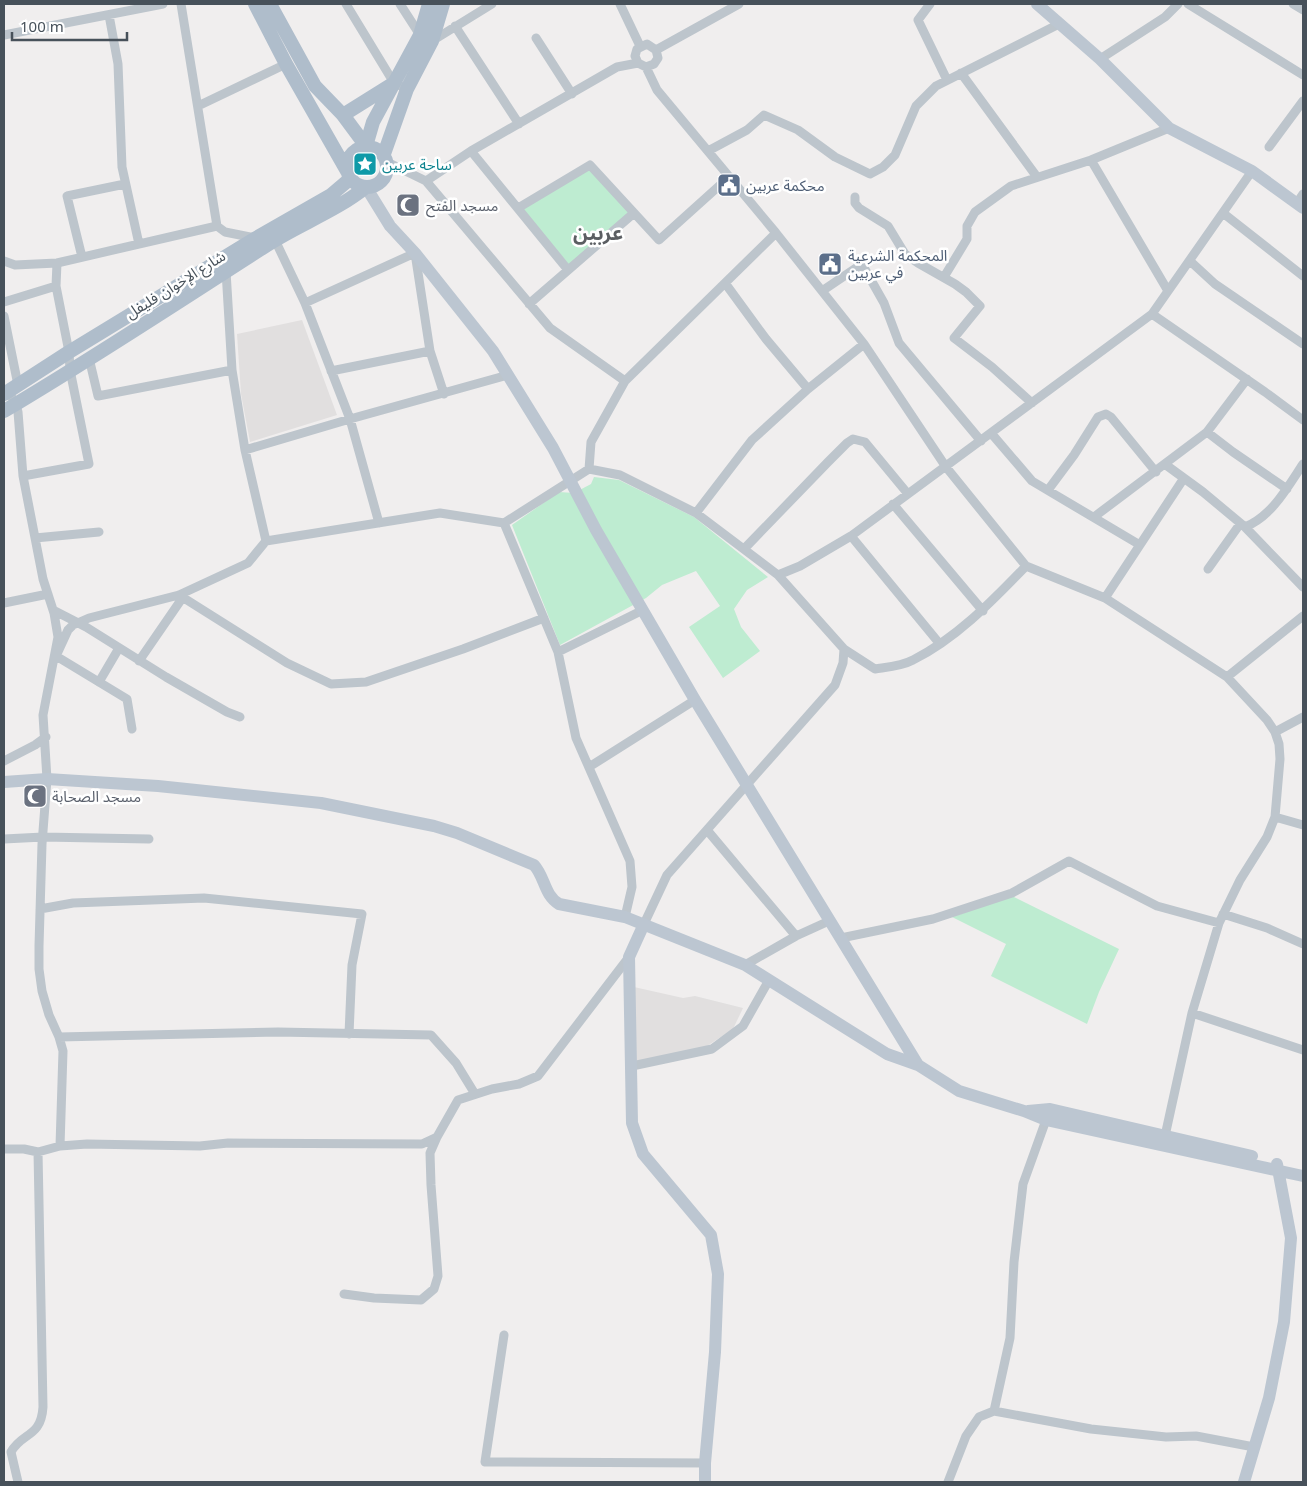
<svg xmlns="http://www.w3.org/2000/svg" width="1307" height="1486" viewBox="0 0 1307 1486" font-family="'Noto Sans','Noto Sans Arabic',sans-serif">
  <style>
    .education { fill: #e1dfdf }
    .green { fill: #beecd1 }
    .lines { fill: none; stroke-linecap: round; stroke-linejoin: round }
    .street { stroke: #bdc5cc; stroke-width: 9 }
    .secondary { stroke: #bcc6d1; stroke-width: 12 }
    .primary { stroke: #afbdcb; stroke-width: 14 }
    .labels { text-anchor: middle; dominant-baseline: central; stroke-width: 5; stroke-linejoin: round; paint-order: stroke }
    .culture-label { font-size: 15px; fill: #0d838f; stroke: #fff; text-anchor: start }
    .service-label { font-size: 15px; fill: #4e5e75; stroke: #fff; text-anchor: start }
    .worship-label { font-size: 15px; fill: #5b616d; stroke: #fff; text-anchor: start }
    .street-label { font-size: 15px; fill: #47515a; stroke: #fff }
    .district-label { font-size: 20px; font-weight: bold; fill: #5b5e62; stroke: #fff }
  </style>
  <rect width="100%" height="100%" fill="#f0eeee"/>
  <path class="education" d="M302,320L337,415L250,442L241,394L237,334Z
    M634,987L683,998L695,996L743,1008L733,1029L707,1046L636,1063Z"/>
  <path class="green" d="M589,168L630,212L569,265L523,209Z
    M594,477L619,480L694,517L768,577L747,590L734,609L741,627L760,651L723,678L689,627L720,606L696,571L662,585L646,598L560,645L512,525L559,492L574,493L591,484Z
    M1012,896L1119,949L1099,992L1087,1024L991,976L1006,944L952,917Z"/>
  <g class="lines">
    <path class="street" d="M181,4L217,226
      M346,4L394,83L407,89
      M400,4L420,35
      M620,4L640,46
      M930,4L918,20L947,80
      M1188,4L1303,75
      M1293,4L1303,10
      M109,15L118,64L122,167L139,244
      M455,26L519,124
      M4,35L163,4
      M536,38L572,94
      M432,41L492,4
      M656,50L739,4
      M1100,59L1165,17L1178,4
      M646,67L654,64L658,58L656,50L647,44L637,49L635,56L638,63L646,67L657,90L776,233L864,344L946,467L1026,566L1105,598L1227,677L1267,720L1275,732L1279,744L1280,759L1275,817L1267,837L1240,880L1219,923L1192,1013L1165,1136
      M961,73L1037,177
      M198,106L286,64
      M1269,147L1303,101
      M471,151L568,270
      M708,151L747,130L764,115L798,130L835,157L870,174L883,167L895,155L916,106L936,86L1059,24
      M1091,160L1168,291
      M387,162L426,181L471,151L617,67L638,63
      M426,181L550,328L625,381
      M855,197V203L859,208L888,226L905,254L918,263L955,284L966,292L980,306L954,338L992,367L1032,403
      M1297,203L1303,194
      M518,208L590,165L659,240L729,177
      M1223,213L1303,276
      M275,240L305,303L350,419L379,523
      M82,257L67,196L125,184
      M4,261L15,265L57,263L217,226L225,232L255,238
      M1190,261L1215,284L1303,344
      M226,271L232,370L245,450L266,541
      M944,277L967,239V226L975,212L1011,186L1091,160L1169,128
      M725,283L766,339L808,389
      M822,291L862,264L884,303L899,343L981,441
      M4,302L56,286
      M305,303L415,253L430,351L444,394
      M529,304L634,213
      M1152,314L1265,392L1303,420
      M4,316L18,385
      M89,358L98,396L232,370
      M331,371L430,351
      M8,391L16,404L18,412L23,476L43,579L54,613L58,637L43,715L47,779L42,844L39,946V969L42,991L49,1015L59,1037L63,1051L60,1146
      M1207,432L1233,452L1287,489
      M991,433L1032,481L1140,545
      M245,450L350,419L508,375
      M1166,465L1203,492L1245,527L1303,587
      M589,469L591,442L625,381L776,233
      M23,476L89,464L70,370L69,352L56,286L57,263
      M1048,490L1074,455L1098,417L1106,414L1111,417L1156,472
      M893,504L983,611
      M696,513L752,440L808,389L864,344
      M1094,517L1207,432L1247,379
      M504,523L558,652L576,738L630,861L632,887L625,917
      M1245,527C1272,516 1287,488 1303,464
      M851,536L939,643
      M35,538L99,532
      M744,549L828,462L847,443L853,439L865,442L908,494
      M1208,569L1240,524
      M778,575L800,566L851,536L1152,314L1252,171
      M179,595L287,663L331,684L366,682L463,649L544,618
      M1105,598L1184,478
      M4,603L48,594
      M53,610L86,627L166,677L227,712L240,717
      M844,649L875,669C888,667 902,666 913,660C957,638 992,601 1026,566
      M558,652L643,610
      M56,656L68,630L73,625L89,618L179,595L248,563L266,541L440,513L504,523L589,469L620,475L696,513L778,575L844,649L843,663L835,685L667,875L644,924
      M56,656L127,699L132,729
      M139,661L183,597
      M1227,677L1303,616
      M99,682L119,648
      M1275,732L1303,717
      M4,761L35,745L46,737
      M589,767L695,700
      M1275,817L1303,825
      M707,830L796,936
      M4,839L43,837L149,839
      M40,909L73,903L204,898L362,914L352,965L349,1034
      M1223,914L1267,928L1303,944
      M841,938L933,919L1012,893L1069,861L1157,906L1219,923
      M745,965L796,936L829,921
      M1192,1013L1303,1050
      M59,1037L278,1032L431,1035L456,1063L475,1094
      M632,1066L712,1049L743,1026L769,980
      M1046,1120L1023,1184L1014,1262L1010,1338L994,1411L1091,1429L1166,1437L1196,1436L1254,1447
      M4,1149H24L38,1152L60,1146L87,1144L200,1146L228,1143L422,1144L437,1137L458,1100L492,1089L519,1084L538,1076L629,957
      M344,1294L374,1298L421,1300L434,1289L438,1276L431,1185L430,1153L437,1137
      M504,1335L485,1462L705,1463
      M18,1482L11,1452C22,1432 41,1438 43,1407L38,1152
      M948,1482L966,1436L979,1417L994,1411"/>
    <path class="secondary" d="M1037,4L1100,59L1169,128L1252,171L1303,208
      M366,187L390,226L415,253L493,351L553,448L596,530L695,700L918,1065L959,1091L1024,1111L1046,1120L1303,1176
      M4,782L47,779L158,786L321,803L434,826L457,833L534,865C545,877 544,895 559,904L625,917L745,965L887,1054L918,1065
      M644,924L629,957L632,1123L643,1154L711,1235L718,1274L715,1352L705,1463V1482
      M1028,1111L1050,1109L1252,1156
      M1244,1482L1269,1398L1284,1322L1291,1238L1277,1164"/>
    <path class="primary" d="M255,4L286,64L347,171
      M270,4L315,86L343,115L366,146
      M343,115L391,85
      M366,146L373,122L420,35L429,4
      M347 167a20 20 0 1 1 40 0a20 20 0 1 1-40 0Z
      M384,154L407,89L432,41L443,4
      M4,394L69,352L256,238L331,195L351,178
      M4,411C92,359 178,302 264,247C297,225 335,212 366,187"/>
  </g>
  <defs>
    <g id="sight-square" transform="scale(1.25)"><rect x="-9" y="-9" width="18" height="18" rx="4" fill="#0f9aa8" stroke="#fff"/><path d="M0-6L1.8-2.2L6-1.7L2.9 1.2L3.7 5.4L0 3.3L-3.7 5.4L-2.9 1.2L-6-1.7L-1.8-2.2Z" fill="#fff"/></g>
    <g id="civic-square" transform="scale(1.25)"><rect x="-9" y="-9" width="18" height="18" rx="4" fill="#5c6f8a" stroke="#fff"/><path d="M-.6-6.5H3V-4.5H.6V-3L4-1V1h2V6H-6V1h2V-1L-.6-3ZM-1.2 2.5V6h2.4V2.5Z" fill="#fff"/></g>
    <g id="mosque-square" transform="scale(1.25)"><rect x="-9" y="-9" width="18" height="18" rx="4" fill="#6b7280" stroke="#fff"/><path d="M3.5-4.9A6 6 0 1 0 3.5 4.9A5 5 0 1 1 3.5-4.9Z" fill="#fff"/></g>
  </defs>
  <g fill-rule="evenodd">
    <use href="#sight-square" x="365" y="164"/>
    <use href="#civic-square" x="729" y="185"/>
    <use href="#mosque-square" x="408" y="205"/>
    <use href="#civic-square" x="830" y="264"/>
    <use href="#mosque-square" x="35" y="796"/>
  </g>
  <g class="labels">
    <g class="culture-label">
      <text x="382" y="164">ساحة عربين</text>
    </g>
    <g class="service-label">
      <text x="746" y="185">محكمة عربين</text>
      <text x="848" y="255">المحكمة الشرعية<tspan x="848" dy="17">في عربين</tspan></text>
    </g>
    <g class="worship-label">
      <text x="426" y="205">مسجد الفتح</text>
      <text x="52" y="796">مسجد الصحابة</text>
    </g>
    <g class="street-label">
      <text transform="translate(175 284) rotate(-32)">شارع الإخوان فليفل</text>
    </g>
    <g class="district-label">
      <text x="598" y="232">عربين</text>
    </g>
  </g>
  <rect width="1307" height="1486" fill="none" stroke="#47515a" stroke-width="10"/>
  <path d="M12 32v8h115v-8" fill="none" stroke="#47515a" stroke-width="2.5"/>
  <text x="20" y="32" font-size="15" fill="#47515a" stroke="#ffffff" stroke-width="4" paint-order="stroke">100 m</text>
</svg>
